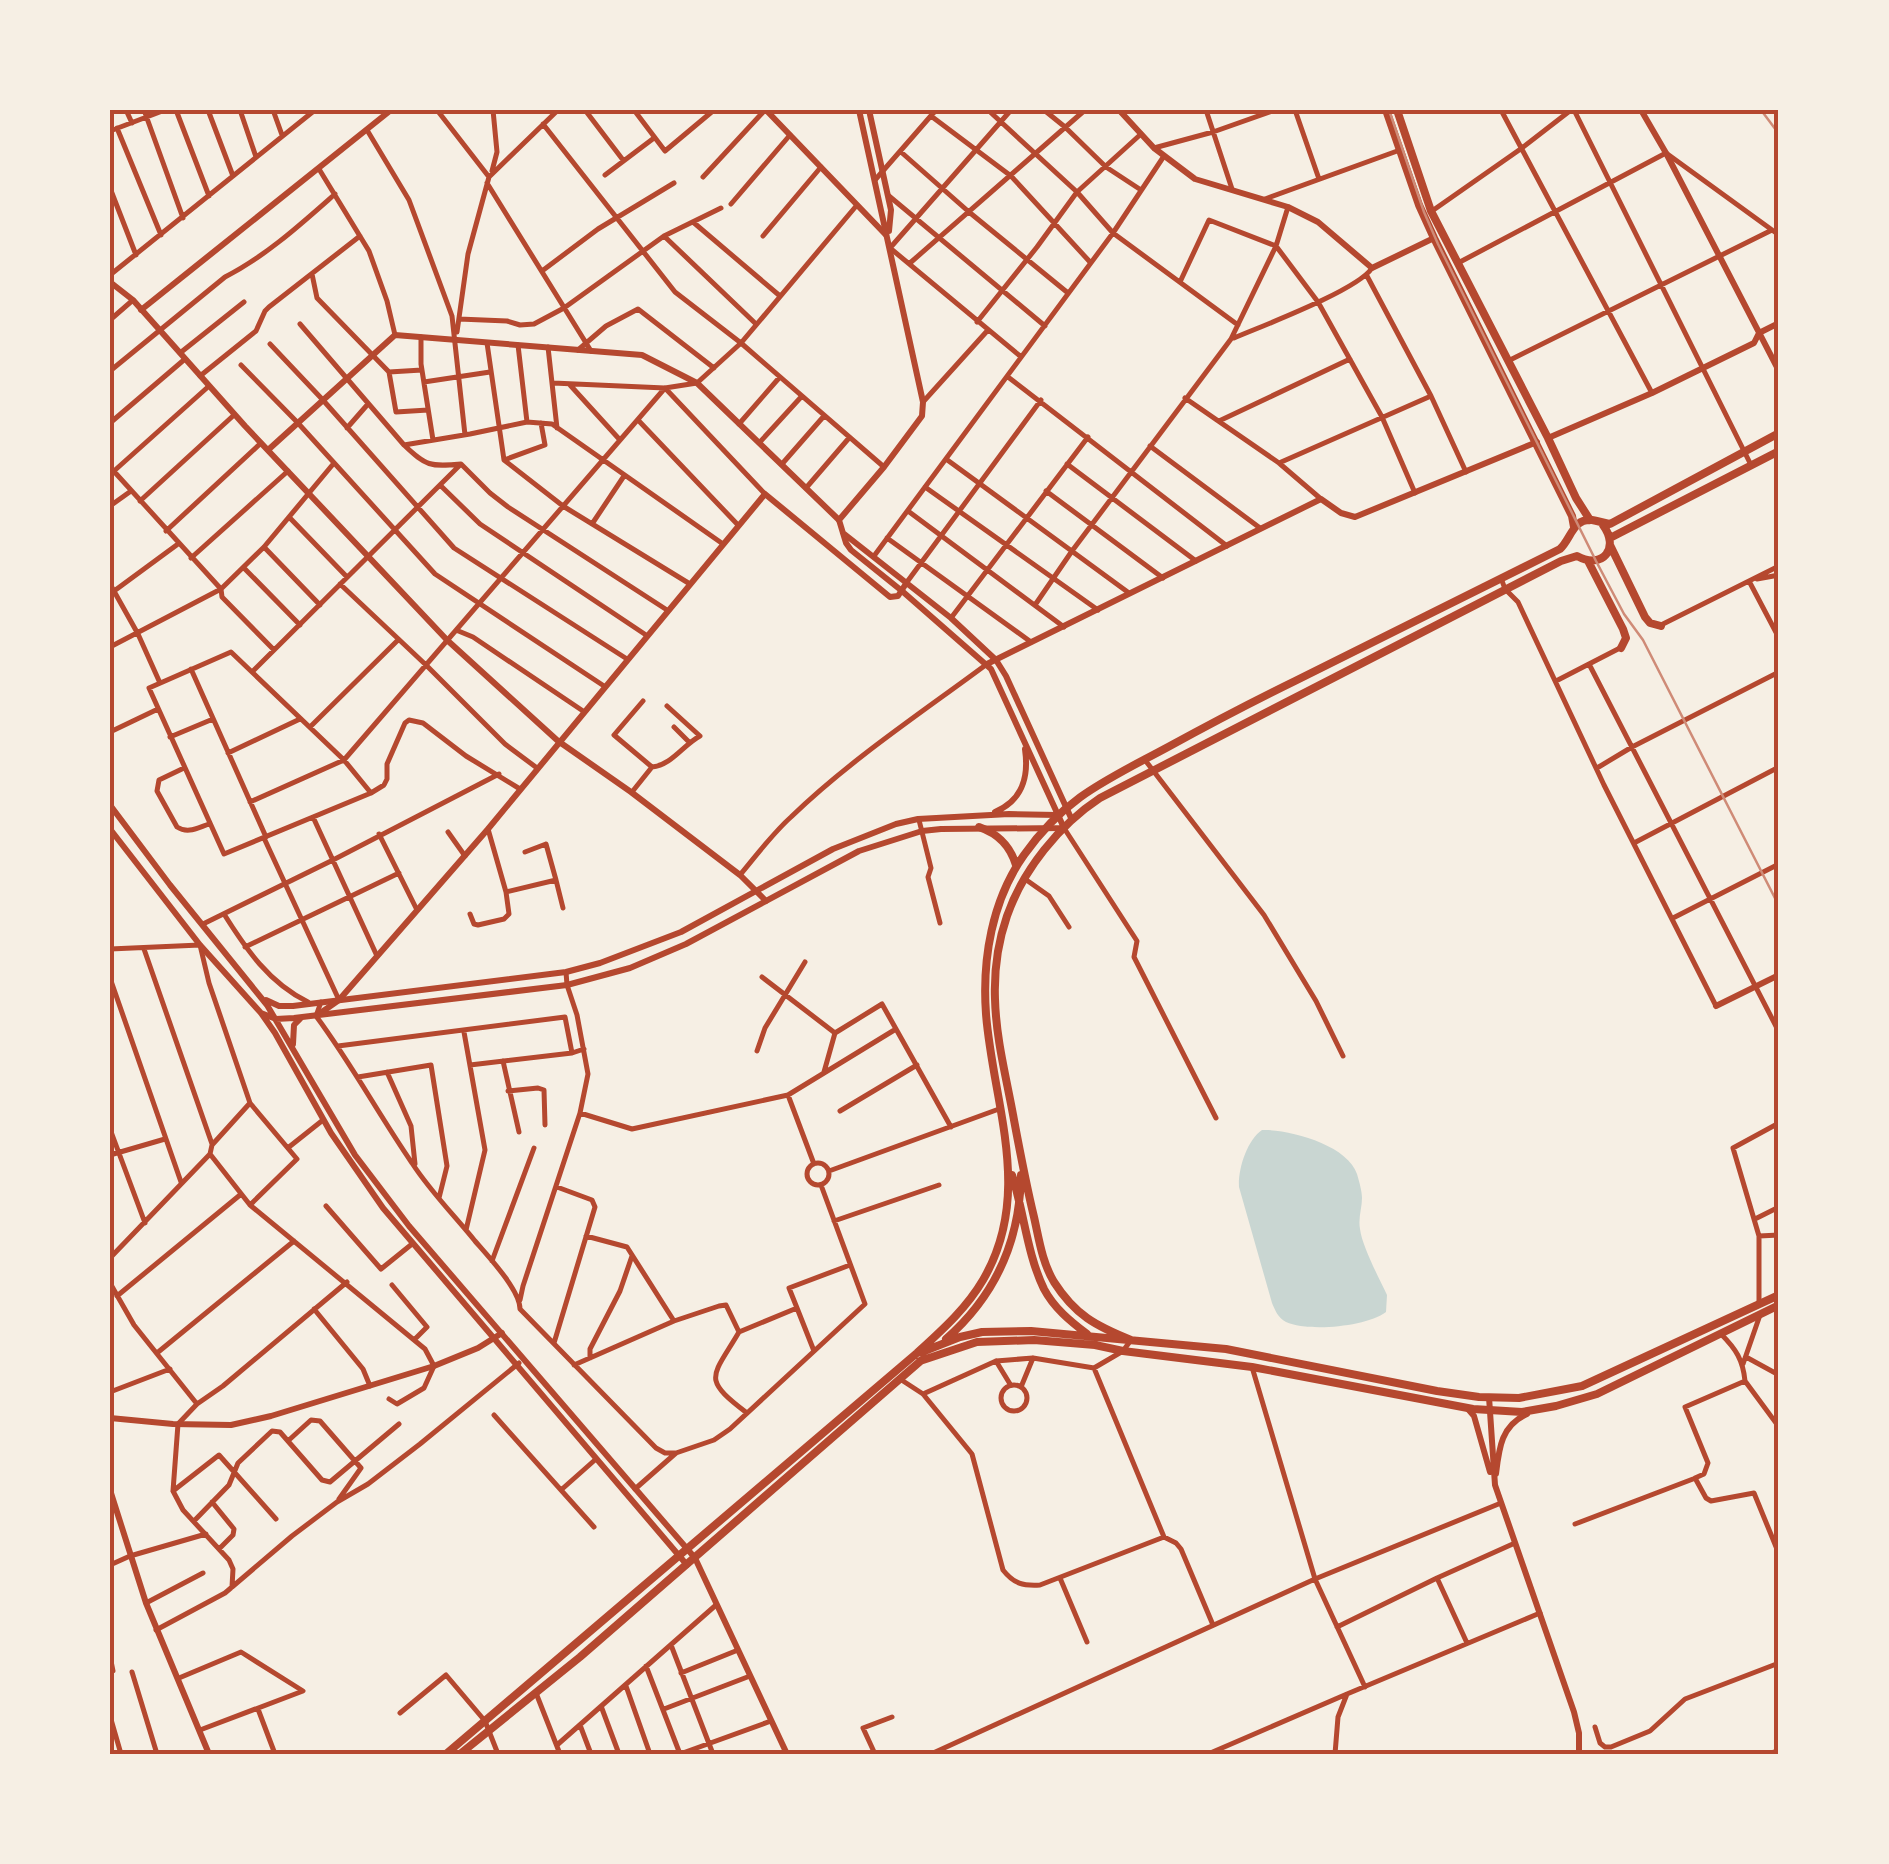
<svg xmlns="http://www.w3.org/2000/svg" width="1889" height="1864" viewBox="0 0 1889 1864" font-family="'Source Sans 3',sans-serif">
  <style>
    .water { fill: #c9d6d2 }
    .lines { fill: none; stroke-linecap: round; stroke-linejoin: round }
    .minor { stroke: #b5482f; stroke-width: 5 }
    .tertiary { stroke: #b5482f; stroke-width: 6 }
    .secondary { stroke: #b5482f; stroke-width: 6 }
    .primary { stroke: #b5482f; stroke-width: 8 }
    .tram { stroke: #cf8b77; stroke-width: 2.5 }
    .rail { stroke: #cf8b77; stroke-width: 2.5 }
    .neatline { fill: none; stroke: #b5482f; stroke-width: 4 }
  </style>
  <rect width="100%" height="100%" fill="#f6efe4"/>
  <path class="water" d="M1262,1130C1289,1129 1348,1145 1357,1174C1359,1181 1362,1191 1362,1198C1362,1208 1358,1218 1360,1229C1362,1246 1379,1278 1387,1295L1386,1312C1366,1327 1308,1332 1286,1322C1278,1318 1275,1310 1272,1303L1239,1187C1238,1169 1247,1140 1262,1130Z"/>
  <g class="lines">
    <path class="minor" d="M126,110L132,123
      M144,110L183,218
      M176,110L209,196
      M208,110L233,176
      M240,110L256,157
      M273,110L282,135
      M437,110L489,177
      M585,110L623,160
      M634,110L665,151L714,110
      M988,110L1077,192L1113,233L1238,325
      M1011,110L890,248L1020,356
      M1044,110L1065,127L1106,167L1141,190
      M1206,110L1232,189
      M1295,110L1319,179
      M1501,110L1652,393
      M1574,110L1751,465
      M931,116L1011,176L1090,262
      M543,124L675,292L741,343L884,467
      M117,128L161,235
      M367,130L409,200L452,316L465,435
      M110,131L165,110
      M1154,148L1213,132L1275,110
      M901,152L969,212L1068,293
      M319,169L369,251L387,301L395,335
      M492,171L497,152L493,110
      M605,175L654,138
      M703,177L765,110
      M875,180L936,110
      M487,183L591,351
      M110,188L136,255
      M889,196L1045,326
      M1265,199L1400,150
      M731,204L790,135
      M1432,211L1522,148L1571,110
      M693,222L780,296
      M664,236L756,324
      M763,236L821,167
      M910,263L1085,110
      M1458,263L1666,153L1779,235
      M542,271L598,229L674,183
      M312,274L317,298L389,372
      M110,275L315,110
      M1367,276L1431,396L1466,472
      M1180,282L1209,220L1276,246L1318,302L1382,417L1415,493
      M459,319L507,321L520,325L534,324L564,308L664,236L721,208
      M110,320L133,300
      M977,322L1037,247L1077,192L1141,134
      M300,324L404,445C426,466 430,467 461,464L490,493L508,507L667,610
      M457,332L468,254L489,177L558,110
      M421,337V364L433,440
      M1234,338C1262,326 1358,290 1372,268
      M487,343L504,460L563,506L690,584
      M270,344L322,399L454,548L627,659
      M518,345L527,422
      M548,347L557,428
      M578,350L606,326L638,309L714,368
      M180,353L244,302
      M1508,361L1772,230
      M241,365L297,422L435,574L604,686
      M422,370L389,372L396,412L428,410
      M110,371L225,277C266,256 301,224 335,194
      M200,376L256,331L265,311L269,307L360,236
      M1008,377L1227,546
      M424,382L490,372
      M553,383L665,388L697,383L741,343L857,205
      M570,385L620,440
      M1185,398L1279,463L1321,499
      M923,402L988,330
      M638,420L738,525
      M1219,421L1350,359
      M110,423L185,359
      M739,424L779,378
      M347,428L368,404
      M760,442L802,396
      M404,445L470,434L527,422L552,424L723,544
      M1150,446L1260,528
      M946,459L1129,593
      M504,460L545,445L541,423
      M1279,463L1431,396
      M782,464L824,416
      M1067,464L1196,561
      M110,467L221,589L222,597L274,650
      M114,471L209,386
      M440,485L480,524L646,635
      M925,487L1098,610
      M806,488L849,438
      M1046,491L1163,578
      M140,501L234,415
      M110,506L131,491
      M908,511L1064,627
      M289,517L347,577
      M592,524L624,476
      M166,531L261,443
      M887,538L1031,642
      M264,547L320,605
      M874,556L1113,233L1164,156
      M191,558L288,471
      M244,568L300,625
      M1501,578L1505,589L1518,602L1604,785L1716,1006
      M1757,579L1779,575
      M1749,581L1779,638
      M907,582L1041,400
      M110,584L138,634L160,683
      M340,584L426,665L505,744L537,768
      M110,594L178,544
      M1035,605L1072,551L1231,339L1276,246L1288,207
      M951,618L1088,437
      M1661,625L1779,566
      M456,630L473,637L583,711
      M110,647L221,589L264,547L334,463
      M1589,664L1779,1032
      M191,669L266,837
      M253,671L460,465
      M1556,681L1620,648
      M310,727L398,640
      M674,727L689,742
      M110,732L158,709
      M170,737L213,719
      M228,753L300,719
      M1145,760L1264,915L1316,1001L1343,1056
      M652,767C672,765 683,745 700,736L667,706
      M184,768L159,780L157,791L177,827C188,834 197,828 209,824
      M1597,768L1632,747L1779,672
      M632,792L652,767L614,735L643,701
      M371,793L344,760L231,652L149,688L224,854L371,793L384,785L387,779V764L405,723L409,720L423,723L466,756L520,789
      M250,802L344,760L665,388L765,494
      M313,817L377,956
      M919,820L931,868L928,877L940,923
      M1064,828L1137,941L1134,957L1216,1118
      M448,832L465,856
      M379,834L417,910
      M264,838L339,1000
      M1634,843L1779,767
      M740,875C756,856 772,834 791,817C850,760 921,713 987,664
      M1025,879L1049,896L1069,927
      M556,880L563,908
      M506,892L556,880L546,844L525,852
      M224,914C246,949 269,983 308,1002
      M470,914L474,924L478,925L504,919L509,914L506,892L488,829
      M1673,918L1779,864
      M203,924L333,860L499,774
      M245,947L399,873
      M110,949L200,945L209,983L250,1103L297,1159L250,1205
      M144,949L212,1144
      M762,977L835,1033L824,1072
      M110,978L181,1182
      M321,1002L316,1016C351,1063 379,1115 412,1163C430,1191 454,1215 475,1241C488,1256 520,1290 520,1309L656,1448L665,1453H676
      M464,1032L485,1150L466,1230
      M835,1033L882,1004L951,1127
      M338,1046L565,1017L572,1053
      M757,1051L765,1028L805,962
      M503,1061L519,1132
      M470,1065L572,1053L584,1049
      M387,1072L411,1126L415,1164
      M358,1077L431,1065L447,1166L439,1198
      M508,1091L538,1088L544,1090L545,1125
      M788,1095L814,1164
      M840,1111L917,1065
      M580,1113L632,1129L788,1095L896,1029
      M110,1129L145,1223
      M289,1147L323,1120
      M210,1154L250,1205L425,1349L434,1366L424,1388L397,1404L389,1399
      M110,1155L165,1139
      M807 1174a11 11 0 1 1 22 0a11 11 0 1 1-22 0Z
      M829,1171L999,1109
      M326,1206L381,1269L412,1244
      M1755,1219L1779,1207
      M834,1221L939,1185
      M586,1236L627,1247L674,1321
      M1759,1236L1779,1235
      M110,1258L210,1154L212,1145L250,1103
      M492,1261L534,1148
      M110,1283L134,1325L197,1404
      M392,1285L427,1327L415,1339
      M117,1296L240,1195
      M520,1300L523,1286L580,1113L588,1074L577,1015L567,985L566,972
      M1759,1304V1236L1733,1148L1779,1123
      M797,1308L789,1288L850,1265
      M314,1309L363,1369L370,1386
      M739,1332C712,1378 701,1378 747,1413
      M1721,1334C1736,1349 1743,1360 1745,1381L1685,1407L1708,1463L1704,1474L1695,1478L1706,1498L1711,1501L1754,1493L1779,1554
      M554,1343L595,1207L592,1200L557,1187
      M157,1353L294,1241
      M1746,1357L1779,1375
      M590,1358V1349L620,1291L632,1256
      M996,1361L1010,1384
      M1743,1364L1760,1315
      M574,1365L674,1321L719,1306L726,1305L739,1332L797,1308L814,1351
      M1252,1367L1315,1579L1365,1687
      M1094,1368L1164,1537L1176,1543L1181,1549L1213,1625
      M900,1379L923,1394L972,1454L1003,1570C1014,1584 1023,1586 1040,1585L1164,1537
      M1745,1381L1779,1427
      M1001 1398a13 13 0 1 1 26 0a13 13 0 1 1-26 0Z
      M1021,1387L1033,1358
      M110,1392L170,1369
      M923,1394L996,1361L1033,1358L1094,1368L1123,1351L1131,1340
      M494,1415L594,1527
      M289,1440L311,1420L320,1421L361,1468L339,1499
      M635,1489L676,1453L714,1440L730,1429L865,1304L821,1185
      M561,1490L596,1459
      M173,1491L219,1455L276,1519
      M212,1502L234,1529L233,1535L219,1549
      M194,1521L229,1485L238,1463L272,1431L280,1432L322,1480L330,1482L399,1424
      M1575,1524L1693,1479
      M110,1565L130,1556L206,1534
      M1060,1578L1087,1642
      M1437,1578L1467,1643
      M232,1587L233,1569L229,1560L183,1510L173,1491L178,1424L197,1404L223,1386L347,1282
      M146,1603L203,1573
      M1337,1627L1437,1578L1515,1543
      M156,1630L225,1593L292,1536L337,1502L368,1484L420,1444L519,1363
      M671,1645L713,1754
      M110,1656L113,1671L110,1672
      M646,1666L680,1754
      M132,1672L157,1754
      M681,1673L738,1650
      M179,1678L241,1652L303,1691L200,1730
      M626,1686L650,1754
      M536,1693L560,1754
      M601,1706L619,1754
      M258,1709L275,1754
      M664,1709L750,1676
      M400,1713L446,1675L485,1721L498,1754
      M110,1716L121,1754
      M580,1725L591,1754
      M1595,1727L1600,1743L1605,1747H1611L1650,1731L1685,1699L1779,1663
      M557,1745L716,1605
      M680,1754L771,1721
      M875,1754L863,1728L892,1717
      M931,1754L1315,1579L1501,1503
      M1208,1754L1347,1694
      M1335,1754L1338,1717L1347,1694L1540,1613"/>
    <path class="tertiary" d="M766,110L886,235
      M1119,110L1154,148L1195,179L1288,207L1318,222L1372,268L1434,238
      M1641,110L1666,153L1779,371
      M110,282L133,300L245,426L447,640L558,741L631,792L740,875L766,901
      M141,310L391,110
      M1548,438L1652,393L1754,343L1759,333L1779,323
      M268,450L395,335L642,355L697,383L839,520
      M987,664L1321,499L1341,513L1355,517L1537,442
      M1716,1006L1779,975
      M319,1014L339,1000L488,829L765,494L890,597L898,596L907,582
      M110,1418L173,1424L231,1425L271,1416L434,1366L478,1348L502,1333
      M110,1490L146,1603L209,1754
      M695,1558L787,1754
      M1769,1754L1779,1751"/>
    <path class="secondary" d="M869,110L891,210L889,231
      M843,533L951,618L996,660L1006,676L1072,820
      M110,805L170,885L267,1005L355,1155L409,1226L695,1558
      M995,812C1023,800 1029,777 1025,749
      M110,829L200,945L261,1013L275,1033L331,1133L383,1208L687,1565
      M266,1000L279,1006H293L566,972L600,963L681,932L833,849L896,824L918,819L1009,814L1057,815
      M261,1013L276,1019L294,1018L567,985L630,968L686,944L859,851L922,831L941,829L1064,828L991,669L902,591L851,550L846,543L839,520L884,467L922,416L923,402L859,110
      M293,1044L294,1025L300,1019
      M1489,1397L1495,1485L1574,1712L1579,1733V1754
      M1468,1409L1474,1416L1490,1472
      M1496,1474C1499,1448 1501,1426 1527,1414"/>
    <path class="primary" d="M1386,110L1419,205L1434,238L1572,516L1574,527
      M1397,110L1431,211L1548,438L1576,498L1590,520
      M1610,538L1779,451
      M1610,545L1645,617L1650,623L1661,626
      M1588,561L1623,629L1626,638L1621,648
      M979,827C999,834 1010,846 1016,865
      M1012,1175C1024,1212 1027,1254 1044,1289C1054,1308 1070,1321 1087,1334
      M946,1339C995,1296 1020,1240 1021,1175
      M1131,1340C1096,1326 1075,1315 1054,1282C1042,1262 1039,1239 1034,1217C1026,1184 1020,1152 1014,1120C1007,1080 996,1040 995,999C994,972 998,942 1007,916C1023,870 1059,825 1100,798L1561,561L1577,556C1603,570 1620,548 1603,525
      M922,1352L960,1337L982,1332L1031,1331L1226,1349L1437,1391L1479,1397L1519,1398L1582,1386L1779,1295
      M920,1361L977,1342L1034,1340L1095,1345L1123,1351L1252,1367L1473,1409L1522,1412L1556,1406L1597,1394L1779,1305
      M446,1754L917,1353C941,1331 966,1309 983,1280C1034,1193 993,1104 986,1014C982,959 992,900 1024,855C1066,796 1107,780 1168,747C1210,724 1252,702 1295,681C1383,637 1472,593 1560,549C1571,539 1573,518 1592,520C1598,521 1604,523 1610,524L1779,433
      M460,1754L580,1657L924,1358"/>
    <path class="tram" d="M1389,110L1424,212L1438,244L1596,561L1624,614L1643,640L1779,906"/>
    <path class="rail" d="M1761,110L1779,134"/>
  </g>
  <rect width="1889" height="1864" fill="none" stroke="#f6efe4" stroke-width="225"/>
  <rect x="112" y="112" width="1664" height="1640" class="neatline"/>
</svg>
